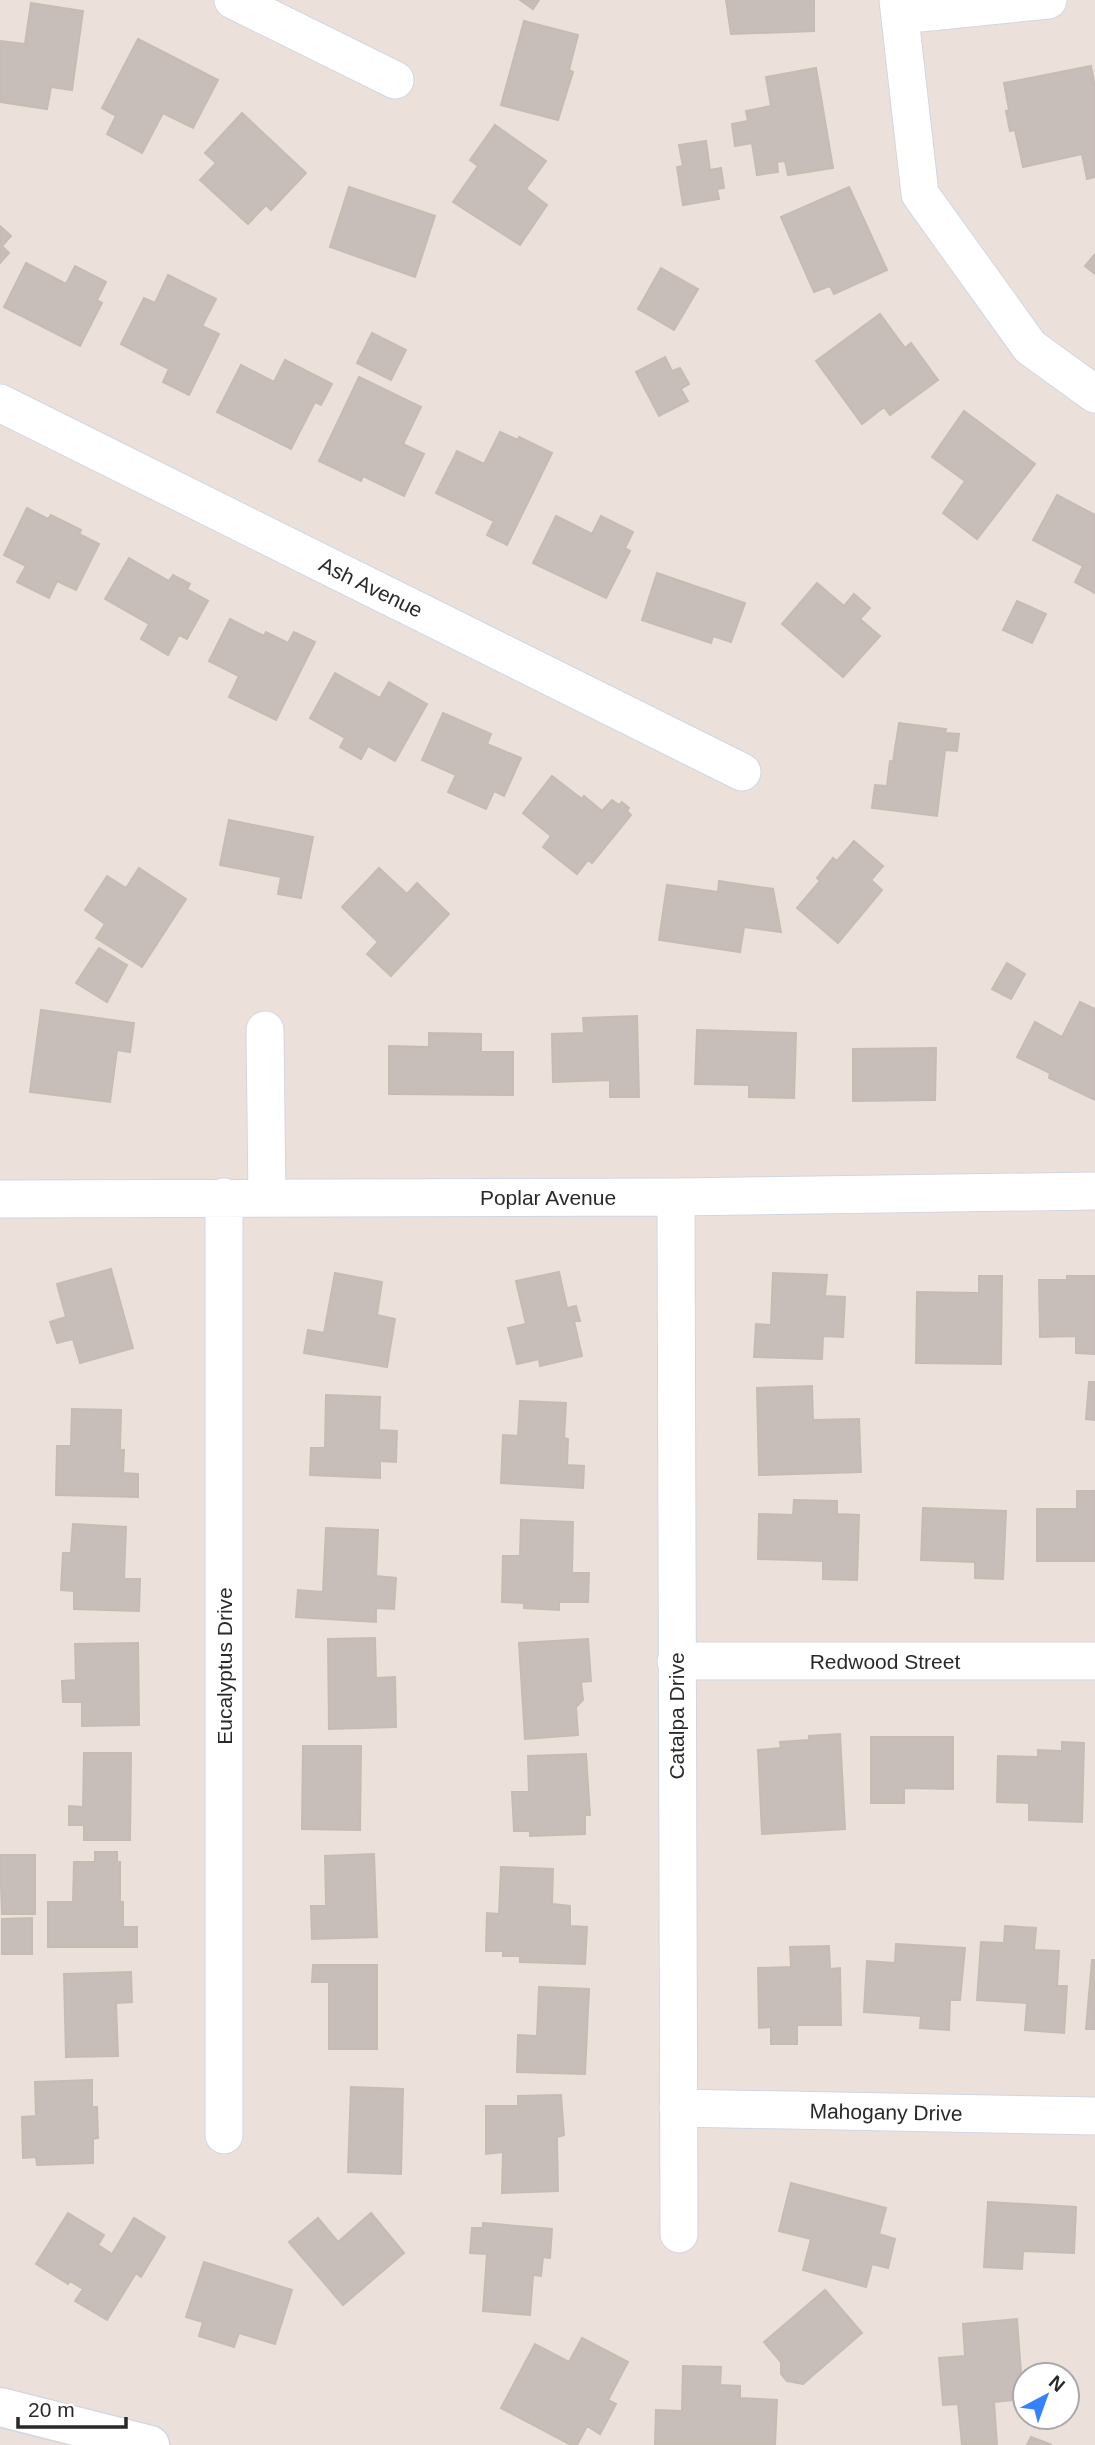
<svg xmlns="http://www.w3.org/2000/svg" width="1095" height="2445" viewBox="0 0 1095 2445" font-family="Helvetica,sans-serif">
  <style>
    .building { fill: #c7beba; stroke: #c7bcb4; stroke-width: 2 }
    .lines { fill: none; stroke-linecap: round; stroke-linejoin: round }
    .street-casing { stroke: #cfd7e2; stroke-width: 39 }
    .secondary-casing { stroke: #cfd7e2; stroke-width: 41 }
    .street { stroke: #fff; stroke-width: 37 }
    .secondary { stroke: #fff; stroke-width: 38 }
    .labels { text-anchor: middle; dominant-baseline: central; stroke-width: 5; stroke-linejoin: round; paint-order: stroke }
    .street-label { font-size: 21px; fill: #292929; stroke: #fff }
  </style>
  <rect width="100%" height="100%" fill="#ece1da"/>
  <path class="building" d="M520,0H539L533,9Z
    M726,0H814V31L731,34Z
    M31,3L83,11L72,90L51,87L47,109L0,102V41L25,44Z
    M524,21L578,35L569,70L573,72L558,120L501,105Z
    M138,39L218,80L193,128L163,113L142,153L107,134L116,116L102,108Z
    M1091,66L1095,87V177L1087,179L1082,154L1023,167L1015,130L1010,131L1006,111L1009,110L1004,83Z
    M816,68L833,168L788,175L785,161L777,162L778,172L757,175L752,143L735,146L732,124L748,121L746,111L771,106L766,77Z
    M242,113L306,173L271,210L266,205L248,224L200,180L216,163L205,153Z
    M495,125L546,161L526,189L547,205L520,245L453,202L478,166L470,160Z
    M706,141L710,170L721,168L724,188L717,189L719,199L683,205L677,167L683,166L679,145Z
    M349,187L435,216L415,277L330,247Z
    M849,187L887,270L834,294L830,286L814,292L781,217Z
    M0,226L11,236L2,246L9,253L0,263Z
    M1095,254V274L1085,266Z
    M26,263L66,284L75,266L106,282L97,300L102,303L80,346L4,307Z
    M661,268L698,289L674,330L638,309Z
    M168,275L216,299L202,326L219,334L189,395L163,382L169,369L121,344L144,298L155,303Z
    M880,314L905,348L911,343L938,380L890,415L884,407L862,424L816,361Z
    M372,333L406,350L391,380L357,363Z
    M665,357L672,371L680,368L689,384L681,389L688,401L659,416L636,372Z
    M285,360L332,384L321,405L315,402L291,449L217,412L241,365L274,382Z
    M359,377L421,407L403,444L424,454L404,496L363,476L361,481L319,461Z
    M964,411L1035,464L977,539L943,513L965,481L932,457Z
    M500,432L518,440L519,437L552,453L507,545L487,535L494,521L436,493L457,451L484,464Z
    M1057,495L1095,515V593L1075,582L1083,566L1033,540Z
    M27,508L48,519L51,515L81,530L79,534L99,544L76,590L57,581L49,598L17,582L26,566L4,555Z
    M556,516L592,534L601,516L633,532L625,548L630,551L606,598L533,563Z
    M129,558L169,581L173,575L190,584L187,589L208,601L187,639L179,635L168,655L141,639L149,624L105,599Z
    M657,573L745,603L731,642L713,636L711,643L642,620Z
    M817,583L844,606L854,594L870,608L860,619L880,636L843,677L782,624Z
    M1017,601L1046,614L1032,643L1003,630Z
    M230,619L264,636L266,632L288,643L294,632L315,642L276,720L229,697L239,676L209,661Z
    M335,673L380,698L389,682L427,704L395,761L368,746L361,759L340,747L345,738L310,718Z
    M443,713L491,734L487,744L521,758L504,796L494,791L486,809L448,792L456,775L422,760Z
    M899,723L946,729L945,733L959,734L957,751L945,750L937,816L872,808L875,785L887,786L890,761L893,762Z
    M552,776L582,799L584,796L602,811L612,800L619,805L622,802L629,808L627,811L631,815L592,863L588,860L577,874L543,847L551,836L523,813Z
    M229,820L313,837L301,898L278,894L281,877L220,865Z
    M854,841L883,866L871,880L882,890L838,943L797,908L820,881L817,878L833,858L837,861Z
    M139,868L186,899L142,967L96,938L105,924L85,910L107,876L126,888Z
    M379,868L407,894L417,883L449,914L391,976L367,954L378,942L342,907Z
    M719,881L773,889L781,932L744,927L740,952L659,940L667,885L718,892Z
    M99,948L127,965L107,1002L76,983Z
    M1007,963L1025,974L1011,999L992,989Z
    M1080,1002L1095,1009V1100L1049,1078L1050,1073L1017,1057L1035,1022L1062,1037Z
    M41,1010L134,1023L130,1052L117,1050L110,1102L30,1092Z
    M637,1016L639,1097H610V1080L553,1082L552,1034L584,1033L583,1018Z
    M697,1030L796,1033L794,1098L749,1097V1085L695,1084Z
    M429,1033L481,1034V1052H513V1095L389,1094V1046L429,1047Z
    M936,1048L935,1100L853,1101V1049Z
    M111,1269L133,1348L80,1363L73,1339L57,1343L50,1322L66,1317L57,1284Z
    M559,1272L567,1308L576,1306L580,1321H574L582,1356L540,1366L539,1359L517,1364L508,1328L526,1324L516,1281Z
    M335,1273L382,1282L377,1315L395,1319L387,1367L304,1353L308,1330L324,1333Z
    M773,1273L827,1275L825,1296L845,1297L843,1337L823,1336L822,1359L754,1357L756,1324L771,1325Z
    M979,1276H1002L1001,1364L916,1363L917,1292L979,1293Z
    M1067,1276H1095V1354L1076,1353V1336L1040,1337L1039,1280H1067Z
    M1089,1382H1095V1420L1086,1419Z
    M812,1386L813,1420L859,1419L861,1472L759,1475L757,1388Z
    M326,1395L380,1397L379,1430L397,1431L396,1462L380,1461V1478L310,1475L311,1448H325Z
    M520,1401L566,1403L564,1438L568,1439L567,1465L584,1466L583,1488L501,1483L503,1435L518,1436Z
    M72,1409L121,1410L120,1450H124L123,1473L138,1474V1497L56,1495L57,1446H71Z
    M1077,1491H1095V1561H1037V1509H1077Z
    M794,1500L837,1501V1514L859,1515L857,1580L823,1579V1561L758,1559L759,1514L793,1515Z
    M923,1508L1006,1511L1003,1579L975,1578V1562L921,1560Z
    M521,1520L573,1522L572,1573H589L588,1602H559V1610L524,1608V1603L502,1602L503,1556H520Z
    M73,1524L126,1527L124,1579H140L139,1611L74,1609V1591L61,1590L63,1553H71Z
    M326,1528L378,1530L376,1576L396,1578L394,1609L376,1608V1622L296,1617L298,1590L323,1592Z
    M375,1638L376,1678L395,1677L396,1727L329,1729L328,1639Z
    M588,1639L591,1681L581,1682L583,1700L576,1707L578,1735L525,1739L519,1643Z
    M138,1643L139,1725L82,1726V1702H63L62,1681L76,1680L75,1644Z
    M840,1734L845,1829L762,1834L758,1750L781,1748L780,1742L809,1740V1736Z
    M871,1737H953V1789L904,1788V1803H871Z
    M1062,1742L1084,1743L1082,1822L1029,1820V1803L997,1802L998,1756L1038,1757V1750L1062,1751Z
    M303,1746H361L360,1830L302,1829Z
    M84,1753H131L130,1840H84V1825H69V1806L83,1807Z
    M586,1754L590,1815H585V1834L530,1836V1831H514L512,1792H529L528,1756Z
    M95,1852H117V1862H120V1902H123V1927H137V1947H48V1902H73L74,1862H95Z
    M374,1854L377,1937L312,1939L311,1906H326L325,1856Z
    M0,1855H35V1914H2Z
    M501,1867L553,1869L552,1904L570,1906V1926L587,1927L585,1964L520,1962V1956H503V1951H486L487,1913L499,1914Z
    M32,1918V1954H2V1919Z
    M1005,1926L1036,1928L1034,1950L1059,1951L1057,1986H1067L1064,2033L1025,2030L1027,2003L977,2000L981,1942L1004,1943Z
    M896,1944L965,1948L960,2000H950L949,2030L920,2028L921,2016L864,2012L867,1961L895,1963Z
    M829,1946L830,1969L840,1968L841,2025H797V2044H771V2027L759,2028L758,1968L791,1967L790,1947Z
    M1092,1960H1095V2029H1086Z
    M313,1965H377V2049H329V1982H312Z
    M131,1972L132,2002L116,2003L118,2056L66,2057L64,1974Z
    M539,1987L589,1989L585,2074L517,2072L518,2035L537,2036Z
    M92,2080V2107H97L98,2138L93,2139V2163L37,2165L36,2157L23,2158L22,2117L36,2116L35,2082Z
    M351,2087L403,2089L401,2174L348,2172Z
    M561,2095L564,2135L557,2137L558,2191L502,2193L503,2152L486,2154V2106H518V2096Z
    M791,2183L886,2208L879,2234L895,2239L888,2268L872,2264L866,2287L803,2270L811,2239L779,2231Z
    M988,2202L1076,2207L1074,2253L1023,2251L1022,2269L984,2267Z
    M68,2213L104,2235L98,2245L112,2254L134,2218L165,2237L141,2277L136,2273L107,2320L75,2301L83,2289L70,2281L68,2284L36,2264Z
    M371,2213L404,2253L343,2305L289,2242L318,2218L338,2242Z
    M483,2223L552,2229L550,2258L543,2257L541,2276L533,2275L530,2315L483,2311L487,2254L470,2253L472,2228H483Z
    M204,2262L292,2290L275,2344L239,2333L234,2347L199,2336L203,2322L186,2317Z
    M825,2290L862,2333L803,2384L787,2381L781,2374V2362L764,2342Z
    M1017,2319L1023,2399L994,2402L997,2445H962L958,2404L943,2405L939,2358L965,2356L963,2324Z
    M582,2338L628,2362L608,2400L616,2404L600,2434L587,2426L577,2445H571L501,2408L535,2344L569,2362Z
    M683,2366L721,2367L720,2385L740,2386V2398L777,2400L775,2445H655L656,2410L682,2411Z
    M1031,2437L1052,2445H1027Z"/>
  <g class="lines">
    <g class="street-casing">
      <path id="street" d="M233,0L395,80
        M898,0L920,194L1030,347L1095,394
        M900,15L1048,0
        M0,403L742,772
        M265,1030L267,1198
        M224,1197V2135
        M676,1197L679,2234
        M0,1199L676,1197L1095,1191
        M676,1661H1095
        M678,2108L1095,2116"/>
    </g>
    <g class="secondary-casing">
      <path id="secondary" d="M0,2407L150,2445"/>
    </g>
    <use href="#street" class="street"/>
    <use href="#secondary" class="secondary"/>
  </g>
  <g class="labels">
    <g class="street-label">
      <text transform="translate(371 587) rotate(26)">Ash Avenue</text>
      <text x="548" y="1197">Poplar Avenue</text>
      <text x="885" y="1661">Redwood Street</text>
      <text transform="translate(224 1666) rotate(-90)">Eucalyptus Drive</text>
      <text transform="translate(676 1716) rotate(-90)">Catalpa Drive</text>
      <text transform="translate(886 2112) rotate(1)">Mahogany Drive</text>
    </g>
  </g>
  <g transform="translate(1046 2396) rotate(41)"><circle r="33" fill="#ffffff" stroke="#a9a9a9" stroke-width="2"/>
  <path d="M0-5L12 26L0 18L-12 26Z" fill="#3682fd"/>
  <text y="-10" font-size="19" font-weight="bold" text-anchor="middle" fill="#292929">N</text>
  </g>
  <path d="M18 2417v10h108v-10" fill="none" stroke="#292929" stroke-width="3.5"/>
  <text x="28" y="2417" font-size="21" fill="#292929" stroke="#ffffff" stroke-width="5" paint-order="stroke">20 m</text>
</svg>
